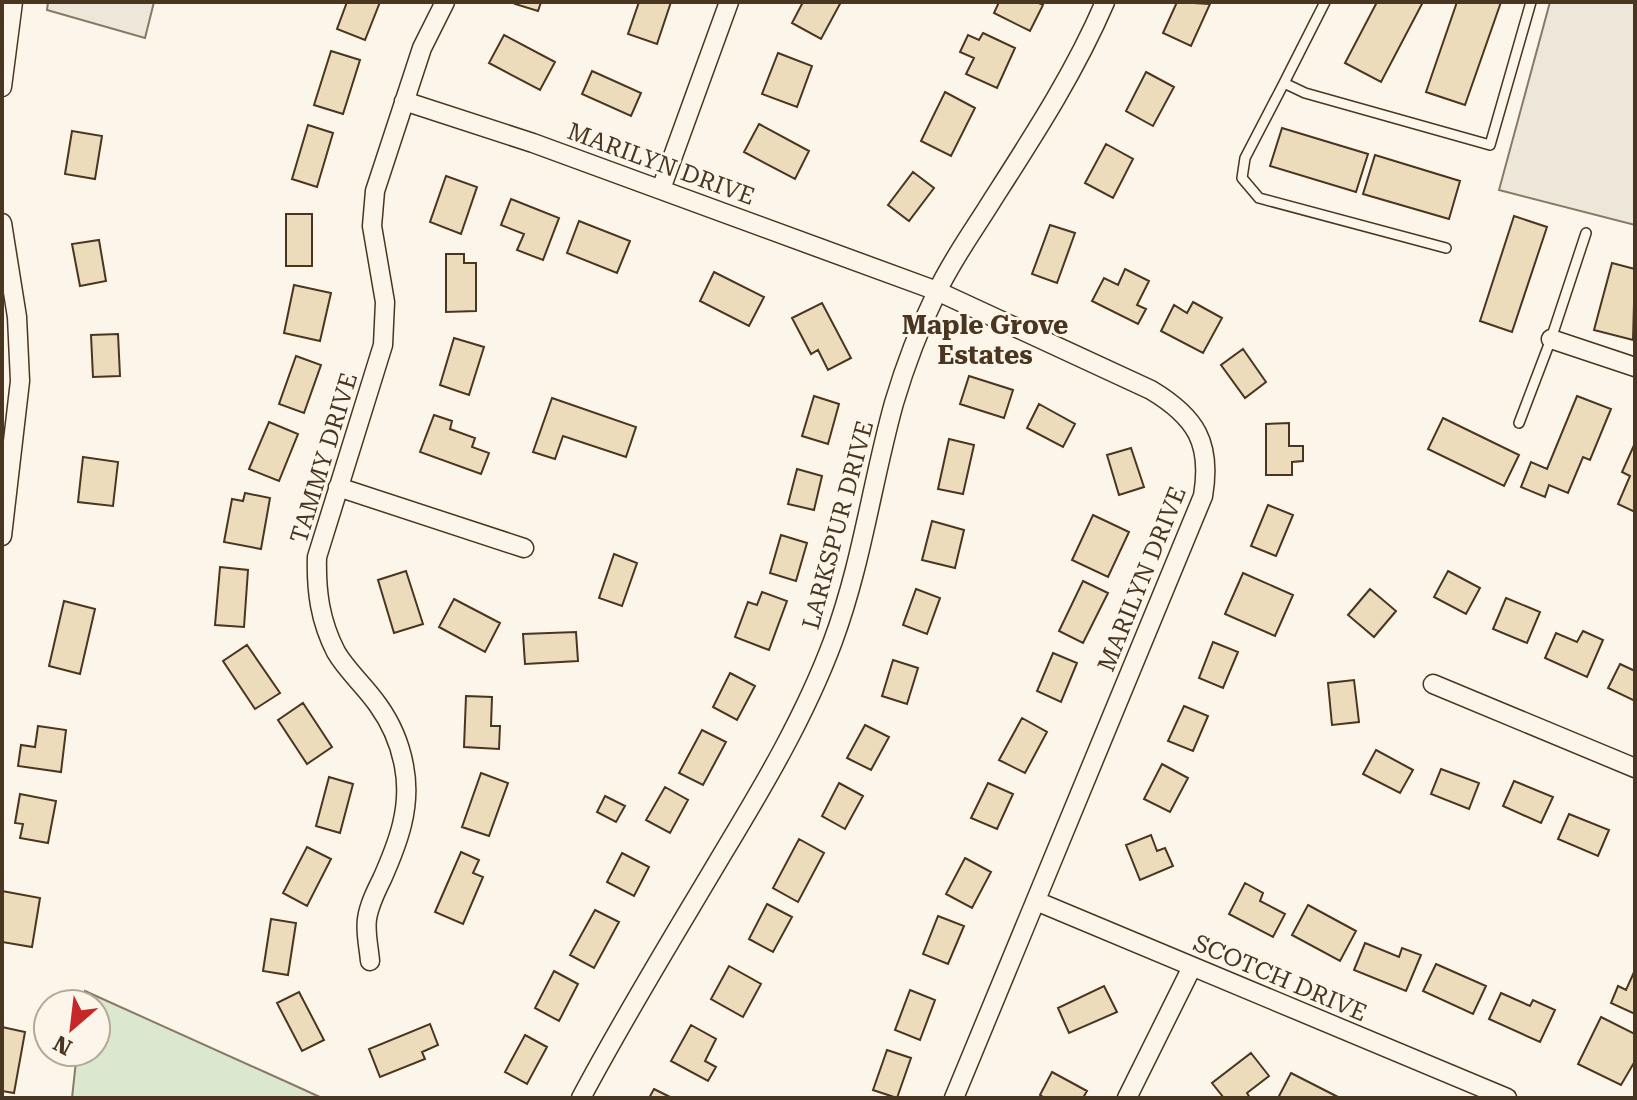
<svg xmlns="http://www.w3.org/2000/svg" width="1637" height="1100" viewBox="0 0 1637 1100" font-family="'Roboto Serif',serif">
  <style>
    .green { fill: #dce7d0; stroke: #887966; stroke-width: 2 }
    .parking { fill: #ede7d9; stroke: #887966; stroke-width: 2 }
    .building { fill: #ecdcbc; stroke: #4a3520; stroke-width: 2 }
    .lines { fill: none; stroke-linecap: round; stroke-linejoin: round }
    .service-casing { stroke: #4a3520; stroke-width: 12 }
    .minor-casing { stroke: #4a3520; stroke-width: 21 }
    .service { stroke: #fbf6e9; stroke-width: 9 }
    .minor { stroke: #fbf6e9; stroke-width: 18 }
    .labels { text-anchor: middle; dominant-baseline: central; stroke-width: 6; stroke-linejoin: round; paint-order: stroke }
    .street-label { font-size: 24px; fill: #4a3520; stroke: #fbf6e9 }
    .neighbourhood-label { font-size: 26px; font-weight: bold; fill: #4a3520; stroke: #fbf6e9 }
  </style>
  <rect width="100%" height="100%" fill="#fbf6e9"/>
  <path class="green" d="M85,991L298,1087L322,1098H72L77,1052H96V1004H83Z"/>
  <path class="parking" d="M48,2H154L145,38L47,10Z
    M1550,2H1635V225L1499,190Z"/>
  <path class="building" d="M347,2H380L365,40L337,29Z
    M516,2H541L538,11L515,4Z
    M639,2H671L657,44L628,34Z
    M803,2H841L821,39L792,23Z
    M999,2H1037L1043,5L1030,31L994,13Z
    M1177,2L1210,4L1191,46L1163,33Z
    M1377,2H1423L1381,82L1345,63Z
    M1457,2H1501L1465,105L1426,92Z
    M983,33L1015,48L997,88L966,74L974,58L960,52L968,35L979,40Z
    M504,35L555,62L540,90L489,63Z
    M331,51L360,60L343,114L314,105Z
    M778,53L812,66L797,107L762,94Z
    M592,71L641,93L631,116L582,94Z
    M1146,72L1174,87L1153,126L1126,111Z
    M945,92L975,108L951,156L921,141Z
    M759,124L809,151L795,179L744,152Z
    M308,125L333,133L317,187L292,179Z
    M1282,128L1368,154L1356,192L1270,166Z
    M72,131L102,136L95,179L65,174Z
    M1106,144L1133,159L1113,198L1085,183Z
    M1375,155L1460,181L1449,219L1363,194Z
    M913,172L934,188L909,221L888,205Z
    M446,176L477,187L461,234L430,222Z
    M511,199L559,218L543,260L517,250L524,234L501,225Z
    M286,214H312V266H286Z
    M1514,216L1547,227L1512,332L1480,321Z
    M579,221L630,241L617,273L567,253Z
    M1050,225L1075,233L1057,283L1032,274Z
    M99,240L106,281L80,286L72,244Z
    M446,254H464V263H476V311L446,312Z
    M1612,263L1635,269L1633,340L1594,330Z
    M1125,269L1149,281L1137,305L1146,309L1138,324L1092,301L1104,278L1118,285Z
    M714,272L764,297L749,326L700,301Z
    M294,285L331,293L320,341L284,333Z
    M1193,302L1222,318L1203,353L1161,331L1174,305L1187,313Z
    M822,303L851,358L828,370L818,350L811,354L792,318Z
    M118,334L120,376L93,377L91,335Z
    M454,338L484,347L469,395L440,385Z
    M1243,349L1266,382L1245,398L1221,365Z
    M296,356L321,365L304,413L279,404Z
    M969,376L1013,390L1004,418L960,404Z
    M814,396L839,404L828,444L802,436Z
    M1577,396L1611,409L1590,460L1583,457L1568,493L1549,485L1545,497L1521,487L1531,462L1547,469Z
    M552,398L636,427L626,457L563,436L555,459L533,452Z
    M1039,404L1075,424L1063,447L1027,428Z
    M434,415L452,421L450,429L475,438L472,447L489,453L481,474L420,452Z
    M1443,418L1519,455L1504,486L1428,449Z
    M269,422L298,434L279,481L249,469Z
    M1289,423V446H1303V461L1292,462V475H1266V424Z
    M949,439L974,445L963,494L938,489Z
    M1635,443V512L1618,504L1630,476L1622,472Z
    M1131,448L1144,487L1119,495L1107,455Z
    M83,457L118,462L113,506L78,502Z
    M797,469L822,476L814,510L788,504Z
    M245,493L270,498L261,549L224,542L232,499L243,501Z
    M1268,505L1293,515L1276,556L1251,546Z
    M1093,515L1129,532L1108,577L1072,560Z
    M932,521L964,530L955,568L922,560Z
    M781,535L807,543L796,581L770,573Z
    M614,554L637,563L622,606L599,598Z
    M220,567L248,570L244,627L215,625Z
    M406,571L423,624L394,633L378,580Z
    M1448,571L1480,588L1466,614L1434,597Z
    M1243,573L1293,595L1275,636L1225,614Z
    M1083,581L1108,593L1083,643L1059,631Z
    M916,589L940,598L927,634L903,625Z
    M1370,589L1396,611L1374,637L1348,615Z
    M762,592L787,601L769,650L735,637L748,602L757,605Z
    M1506,598L1540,612L1527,643L1493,629Z
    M454,599L500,623L485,652L439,627Z
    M64,601L95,609L80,674L49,666Z
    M1583,631L1603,640L1587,677L1545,658L1556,633L1577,642Z
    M576,632L578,661L525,664L523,634Z
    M1213,642L1238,652L1223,688L1199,678Z
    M247,645L280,693L255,709L223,661Z
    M1053,653L1077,663L1061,702L1037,691Z
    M893,660L918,668L907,704L882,696Z
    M1620,664L1635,671V701L1608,688Z
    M730,673L755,686L737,720L713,707Z
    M1354,680L1359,722L1332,725L1328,683Z
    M466,696L492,697L491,726H500L499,749L464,747Z
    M303,703L332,747L307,764L278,720Z
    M1184,706L1208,716L1193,751L1168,741Z
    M1022,718L1047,732L1025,773L999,760Z
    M865,725L889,737L871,770L847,758Z
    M38,726L66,730L61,772L18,766L21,745L35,747Z
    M702,730L726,742L703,785L679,773Z
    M1376,750L1413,770L1400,793L1363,774Z
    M1162,764L1188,778L1170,812L1144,799Z
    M1441,769L1479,783L1469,809L1431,794Z
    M481,773L508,783L489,836L462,827Z
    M329,777L353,784L340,833L316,826Z
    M1514,781L1553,797L1541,823L1503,806Z
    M839,783L863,796L845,829L822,816Z
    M988,783L1013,794L997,829L971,818Z
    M665,787L688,800L670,833L646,820Z
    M20,794L56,801L48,843L20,838L23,824L15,823Z
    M605,796L625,806L616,822L597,812Z
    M1569,814L1609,830L1598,856L1558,839Z
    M1151,835L1157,851L1165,848L1173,866L1140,880L1126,845Z
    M799,839L824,853L798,902L773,888Z
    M307,847L331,859L307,906L283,893Z
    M461,852L479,860L473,873L483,877L463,924L435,912Z
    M622,853L649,867L634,896L607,882Z
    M965,858L991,872L972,908L946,894Z
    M1245,883L1263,893L1260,901L1285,914L1273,937L1229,914Z
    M2,891L40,898L32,947L2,942Z
    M767,904L792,917L773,952L749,939Z
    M1308,905L1356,931L1340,961L1292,935Z
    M595,910L619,922L594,968L570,955Z
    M938,916L964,926L948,964L923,954Z
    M271,919L296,923L288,975L263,971Z
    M1365,943L1399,957L1402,948L1421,955L1406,991L1354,970Z
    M1436,964L1486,986L1473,1014L1423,991Z
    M729,966L761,984L743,1017L711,999Z
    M1635,970V1014L1611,1003L1618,986L1626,990Z
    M554,971L578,984L559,1021L535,1008Z
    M1104,986L1117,1012L1069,1033L1058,1008Z
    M910,990L935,1000L920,1040L895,1030Z
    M299,992L324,1040L302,1051L277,1003Z
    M1501,993L1530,1006L1533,1000L1555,1010L1540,1042L1489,1019Z
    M1601,1017L1635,1034V1061L1621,1085L1578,1064Z
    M430,1024L438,1045L422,1052L425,1059L380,1077L369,1049Z
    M691,1025L716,1039L705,1061L716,1067L708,1081L671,1061Z
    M2,1027L25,1032L14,1093L2,1091Z
    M525,1035L547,1047L527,1084L505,1072Z
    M887,1050L911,1058L897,1098L873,1090Z
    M1251,1053L1269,1076L1247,1093L1250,1098H1224L1212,1083Z
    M1052,1072L1087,1091L1083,1098H1045L1040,1095Z
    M1291,1073L1340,1098H1278Z
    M654,1089L672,1098H649Z"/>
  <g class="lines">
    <g class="service-casing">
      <path id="service" d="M1325,2L1284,83L1305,93L1490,145L1531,2
        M1284,83L1245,158L1242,178L1259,198L1446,248
        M1519,423L1551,339L1586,233"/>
    </g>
    <g class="minor-casing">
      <path id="minor" d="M2,87L13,2
        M404,101L533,143L937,291L1151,390C1196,417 1212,443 1203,496L954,1098
        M661,189L729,2
        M2,223L17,317L20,381L2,536
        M1551,339L1635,367
        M338,487L524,548
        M1433,684L1635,768
        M1036,901L1507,1098
        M370,961C369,948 365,932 367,919C369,905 376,891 382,879C398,843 412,807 404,766C400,744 391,723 378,705C365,686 347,671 336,652C320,621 316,591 317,557L383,345L385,302L372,226L375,191L422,48L445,2
        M581,1098C625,1015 675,934 723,853C764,785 805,716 833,641C862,563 872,482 894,403C905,366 919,329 936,294C951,261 974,230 993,199C1034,135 1075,72 1105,2
        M1127,1098L1192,967"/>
    </g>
    <use href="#service" class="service"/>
    <use href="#minor" class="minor"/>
  </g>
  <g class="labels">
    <g class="street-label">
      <text transform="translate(661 164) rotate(20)">MARILYN DRIVE</text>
      <text transform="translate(324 458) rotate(-73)">TAMMY DRIVE</text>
      <text transform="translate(838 525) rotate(-75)">LARKSPUR DRIVE</text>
      <text transform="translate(1142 579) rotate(-68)">MARILYN DRIVE</text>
      <text transform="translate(1280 978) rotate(23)">SCOTCH DRIVE</text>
    </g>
    <g class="neighbourhood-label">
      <text x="985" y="325">Maple Grove<tspan x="985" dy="30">Estates</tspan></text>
    </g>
  </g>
  <rect width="1637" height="1100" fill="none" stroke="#4a3520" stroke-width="8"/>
  <g transform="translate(72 1028) rotate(208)"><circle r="38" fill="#fbf6e9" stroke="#b4a999" stroke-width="2"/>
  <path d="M0-6L14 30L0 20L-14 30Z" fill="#c62828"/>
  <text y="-12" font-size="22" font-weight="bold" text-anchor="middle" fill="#4a3520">N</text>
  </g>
</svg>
